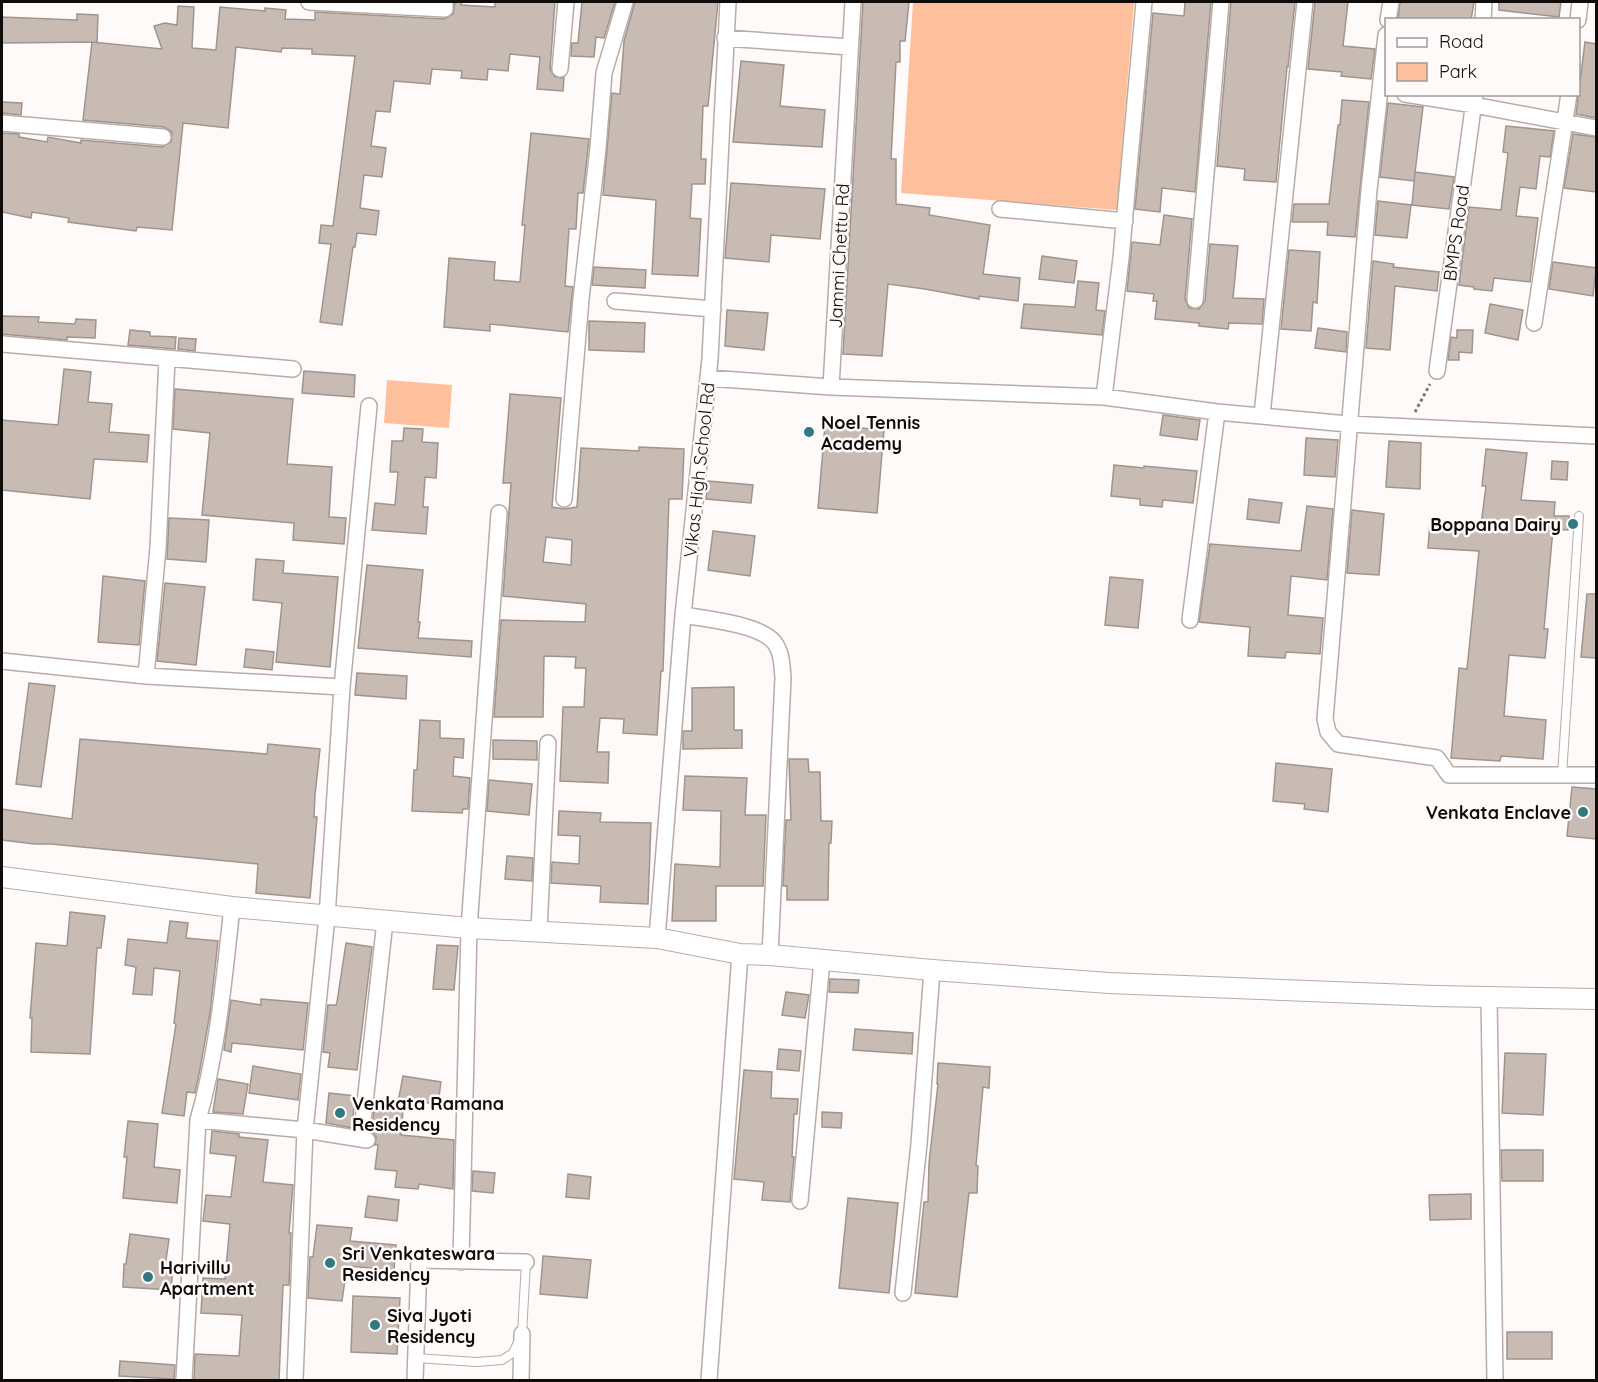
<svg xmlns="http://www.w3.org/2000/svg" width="1598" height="1382" viewBox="0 0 1598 1382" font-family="Quicksand,sans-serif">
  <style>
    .green { fill: #fec09c }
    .building { fill: #c8bbb3; stroke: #a0948d; stroke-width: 1.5; fill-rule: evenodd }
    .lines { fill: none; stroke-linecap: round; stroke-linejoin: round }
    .service-casing { stroke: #b9aca5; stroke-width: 10 }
    .minor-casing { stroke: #b9aca5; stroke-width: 18 }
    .tertiary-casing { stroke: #b9aca5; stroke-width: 22 }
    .path { stroke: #7c7876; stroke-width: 3; stroke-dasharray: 3 3; stroke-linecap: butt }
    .service { stroke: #fff; stroke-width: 8 }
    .minor { stroke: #fff; stroke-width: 15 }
    .tertiary { stroke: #fff; stroke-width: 20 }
    .poi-dot { fill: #30797e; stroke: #fdfaf9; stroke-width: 2 }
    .labels { text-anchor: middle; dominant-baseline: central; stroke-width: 5; stroke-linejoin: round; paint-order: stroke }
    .street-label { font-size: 18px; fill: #100c09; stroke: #fdfaf9 }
    .poi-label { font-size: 18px; font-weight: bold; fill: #100c09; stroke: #fdfaf9; text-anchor: start }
  </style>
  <rect width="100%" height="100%" fill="#fdfaf9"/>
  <path class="green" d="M913,2H1134L1117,210L901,193Z
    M387,380L452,385L449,428L384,423Z"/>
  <path class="building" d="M455,2H462L461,5L495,7V2H555L550,69L555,77L564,78L563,91L537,89L540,57L510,54L508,71L488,69L487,80L461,78L462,71L432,69L430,84L394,81L390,112L376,111L371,146L386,148L382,177L364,175L360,208L379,211L376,235L357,233L355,247H353L342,325L320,322L331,244L319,243L321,225L333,226L355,56L312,54V49L282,48L281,52L236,47L228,128L183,123L172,230L137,227L136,231L68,222L69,218L32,212L31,218L2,212V133L19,134V137L47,142L48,137L81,143V140L162,147L171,142L172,132L164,127L83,120L92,42L162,49L154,26L165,23L177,25L178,6L194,7L192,48L216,50L220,7L265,11V8L286,10L285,19L315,20V12L444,19L453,14Z
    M582,2H615L604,38L596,37L594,57L571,56L572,43H578Z
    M635,2H718L708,106H703L701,159H706L705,184H692L690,218L701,219L698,276L652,274L656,200L603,195L612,93L620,94L624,41Z
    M863,2H909L905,41H900V62H896L891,159H896V204L930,208L929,215L990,225L983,274L1020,278L1018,301L979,296V299L925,289L888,284L882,356L843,354Z
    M1185,2H1211L1195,192L1162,188L1160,212L1135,209L1153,13L1184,16Z
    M1231,2H1295L1288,67H1287L1276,182L1244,180L1245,169L1217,166Z
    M1315,2H1348L1343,46L1375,49L1371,79L1341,76L1342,72L1308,69Z
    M1400,2H1474L1471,20H1398Z
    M1499,2H1561L1559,17L1499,10Z
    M77,14L98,15L97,42L2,43V17L77,20Z
    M1585,42L1596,44V118L1576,114Z
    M741,61L784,65L780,106L825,110L822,147L733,142Z
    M1342,100L1369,102L1355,237L1327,235L1328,222H1292L1294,204H1329L1338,125H1340Z
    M2,102L22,103L21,115L2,113Z
    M1388,103L1423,107L1414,181L1380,177Z
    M1506,126L1554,131L1550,157L1540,156L1536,189L1520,187L1516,216L1538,218L1530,282L1494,278L1492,291L1474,289V287L1459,285L1469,207L1501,210L1508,153L1503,152Z
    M531,133L589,139L583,193H578L576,229H569L565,286L573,287L568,332L490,324V331L444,327L449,258L495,262L494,280L520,282L525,225H522Z
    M1573,134L1596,137V192L1564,188Z
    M1415,172L1454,177L1449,209L1412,205Z
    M731,183L825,189L820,239L771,235L769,262L725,258Z
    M1378,201L1411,205L1407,238L1375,235Z
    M1164,215L1192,219L1185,299L1189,308L1199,309L1205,301L1210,244L1238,246L1233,298L1264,299L1262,324L1229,323L1228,329L1199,326V323L1155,319L1157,301H1153L1154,294L1127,291L1132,242L1160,245Z
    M1289,250L1320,252L1317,303L1313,302L1311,331L1281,329Z
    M1042,256L1077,261L1074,283L1039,279Z
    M1373,261L1394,264L1393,267L1439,272L1437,291L1395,286L1390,350L1366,348Z
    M1553,262L1596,268L1593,296L1549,289Z
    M594,267L646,270L645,288L592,285Z
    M1078,281L1099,283L1096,310L1105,311L1102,335L1021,328L1024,304L1075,307Z
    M1490,304L1523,310L1518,340L1485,333Z
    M727,310L768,313L764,350L725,346Z
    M2,316L39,317L38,322L75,324L76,319L96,320L95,338L67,337V340L2,334Z
    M589,321L645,323L644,352L589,350Z
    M1318,328L1347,332L1346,352L1315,348Z
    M130,330L150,332V336L176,337L175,349L128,345Z
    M1457,330H1473L1472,353L1459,352V360H1448L1451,337L1457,338Z
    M179,338L196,339L195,351L178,349Z
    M64,369L91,372L88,402L112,404L109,432L149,435L147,462L94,459L90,499L2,490V420L58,425Z
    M304,371L355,375L354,397L302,393Z
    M175,389L293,399L287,464L332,467L329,517L346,518L344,544L293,540L294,523L202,515L210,433L173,429Z
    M510,394L561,398L552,507L564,509L577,507L581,448L639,451V447L684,449L682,499H669L663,671H661L657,735L623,733L624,719L600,718L597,752H609L608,783L560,781L563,707H584L586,668H575L576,657L544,656L543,717H494L501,620L585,622L586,604L503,596L511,483H503ZM546,537L572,540L571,565L543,562Z
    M1163,415L1200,420L1197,440L1160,435Z
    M825,425L884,430L877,513L818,508Z
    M404,428L423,429L422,442L438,443L436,478L425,477L423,507H428L426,534L372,530L375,503L395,505L398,472H390L392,441H403Z
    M1306,438L1338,440L1335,477L1304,475Z
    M1389,441L1421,443L1420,489L1386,487Z
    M1486,449L1527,453L1521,500L1555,502L1554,516H1569L1568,530L1553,529L1544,629H1548L1545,658L1509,655L1504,716L1546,720L1543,759L1501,756L1500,761L1451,758L1459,668L1467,669L1479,551L1428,548L1430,522L1481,525L1486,486H1482Z
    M1552,461L1568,462L1567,480L1551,479Z
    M1114,465L1144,468V466L1197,471L1193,503L1163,500L1162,507L1140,505V499L1111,496Z
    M708,481L753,485L751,503L706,499Z
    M1249,499L1282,503L1279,523L1247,519Z
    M1307,506L1333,509L1327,580L1291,576L1288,615L1323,618L1320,654L1286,652L1285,658L1248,656L1250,627L1199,622L1210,544L1301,551Z
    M1352,510L1384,514L1379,575L1347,573Z
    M169,518L209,520L206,562L167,559Z
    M713,531L755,536L750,576L708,570Z
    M256,559L284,561L283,573L338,577L330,667L276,662L282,603L253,600Z
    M367,565L423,570L418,622H420L418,638L472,641L471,657L358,648Z
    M103,576L145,581L139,645L98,642Z
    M1110,577L1143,580L1138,628L1105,625Z
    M165,583L205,587L196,665L157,661Z
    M1587,594H1596V658L1581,657Z
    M246,649L274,652L272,670L244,667Z
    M357,673L407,676L406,699L355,695Z
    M29,683L55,686L41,787L16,784Z
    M734,687V730H742V748L683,749V731H692V688Z
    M420,720L440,721V738L464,739L463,758L454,757L453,776L470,778L468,809H463L462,813L412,811L414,770H417Z
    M80,739L267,754L268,744L320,749L315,795L314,817H317L310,898L256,893L258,864L51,844H35L2,840V809L72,819Z
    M493,740L537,741V760L493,759Z
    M789,759H808L809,772H820L821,821H832L831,843H829L828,900H787V886H783L786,820H791Z
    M1276,763L1332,769L1328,812L1304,809L1305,804L1273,801Z
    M685,776L747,778L745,815H766L763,886H716V921H672L675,864L720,867L721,811L683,810Z
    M489,780L532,784L529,815L487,811Z
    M1572,787L1596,789V839L1567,836Z
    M559,811L601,813L600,822L651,823L648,904L600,902L601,886L551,883L552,862L579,864L580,836L558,835Z
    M507,856L533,858L532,881L505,879Z
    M70,912L105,916L101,948H97L90,1054L31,1052L32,1018H30L36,943L67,946Z
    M170,921L188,923L186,938L218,941L210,1013L200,1069L195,1093L187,1092L184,1116L162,1113L176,1024L174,1023L180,971L154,968L152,995L133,994L136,967L125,965L128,939L167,943Z
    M346,943L372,947L357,1070L328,1067L330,1053L323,1052L328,1005H336L337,1002Z
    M437,945L458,946L454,990L433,989Z
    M830,979L859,980L858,993L829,992Z
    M786,992L809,995L805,1018L782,1015Z
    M261,999L308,1003L303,1050L232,1043L231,1052L224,1050L231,1000L261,1005Z
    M855,1029L913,1033L912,1054L853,1050Z
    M779,1049L801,1051L799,1071L777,1069Z
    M1505,1053L1546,1054L1543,1115L1502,1113Z
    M938,1063L990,1067L989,1088L983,1087L976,1165L978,1166L977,1193H969L957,1297L915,1293L924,1202H928L929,1163L938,1084H937Z
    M253,1066L301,1074L298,1100L249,1093Z
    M744,1070L772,1072L771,1098L798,1099L797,1114H794L792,1157H794L790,1202L762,1200L764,1182L734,1179Z
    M403,1076L441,1082L438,1104L412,1101V1104L398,1102Z
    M218,1079L248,1084L243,1114L213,1112Z
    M329,1093L355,1096L352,1128L326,1123Z
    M374,1108L403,1110L401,1135L454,1140L453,1189L419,1184L418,1189L395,1187L397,1171L375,1169L378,1145H375L376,1137L372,1132Z
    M822,1112L842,1113L841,1128L822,1127Z
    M128,1121L158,1124L154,1167L180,1170L177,1203L123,1198L127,1157H124Z
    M212,1131L239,1134V1137L268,1140L263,1182L293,1185L289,1233H291L289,1285H283L279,1380H194L195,1354L239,1356L242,1315L201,1313L203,1278L225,1279L230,1224L203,1221L206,1195L231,1197L236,1156L210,1153Z
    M1501,1150H1543V1181H1502Z
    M473,1171L495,1173L493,1193L472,1191Z
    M568,1174L591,1177L589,1199L566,1197Z
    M1471,1194V1219L1430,1220L1429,1195Z
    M368,1196L399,1200L397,1221L365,1217Z
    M848,1198L898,1203L889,1293L839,1288Z
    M317,1225L352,1228L350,1241L396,1245L394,1270L347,1266L342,1301L308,1298L310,1257H313Z
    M130,1234L169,1239L165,1267H173L171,1290L123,1287L124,1264H126Z
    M543,1256L591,1260L587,1298L540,1294Z
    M353,1296L400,1298L397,1354L351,1352Z
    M1507,1332H1552V1359H1507Z
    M120,1361L175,1365L174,1379L119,1376Z"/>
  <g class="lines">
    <g class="service-casing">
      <path id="service" d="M1562,775L1579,516
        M416,1358L476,1362L502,1360L513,1353L522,1334L526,1262"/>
    </g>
    <g class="minor-casing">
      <path id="minor" d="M309,2L445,9V2
        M1388,20L1391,2
        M1483,20L1484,2
        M1578,20L1580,2
        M1386,35L1369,190L1325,719L1328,732L1338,744L1437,758L1449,775H1596
        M725,38L850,47
        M560,69L566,2
        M1405,94L1474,105L1596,128
        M2,123L163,137
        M1000,209L1125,221
        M1195,300L1221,2
        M615,301L713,309
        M1534,323L1569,94
        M2,344L293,369
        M1437,371L1475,94
        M708,378L831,387L853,2
        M831,387L1104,397L1217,412
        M1104,397L1121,258L1144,2
        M1262,415L1305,2
        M564,499L581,299L598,148L604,73L625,2
        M683,615C706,619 759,624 774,642C782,652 782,666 783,678L770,955
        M1190,620L1217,412L1348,424L1596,436
        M2,661L146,676L342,687
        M146,676L158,548L167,359
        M539,930L548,743
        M657,938L683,615L710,359L728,2
        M1489,997L1495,1380
        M198,1120L305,1130L367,1140
        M361,1139L385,921
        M800,1201L822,960
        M461,1262L469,928L499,513
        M903,1293L919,1144L932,970
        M184,1380L198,1120C218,1050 224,979 232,907
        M295,1380L305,1130L327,917L342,687L369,406
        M415,1380L419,1260L526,1262
        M521,1380L522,1334
        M709,1380L740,954"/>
    </g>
    <g class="tertiary-casing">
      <path id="tertiary" d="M2,877L232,907L469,928L657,938L740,954L770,955L932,970L1109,983L1435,996L1596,999"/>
    </g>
    <path class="path" d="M1415,412L1430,384"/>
    <use href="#service" class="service"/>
    <use href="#minor" class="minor"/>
    <use href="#tertiary" class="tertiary"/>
  </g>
  <g class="poi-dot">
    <circle cx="809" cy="432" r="6"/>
    <circle cx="1573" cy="524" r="6"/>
    <circle cx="1583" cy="812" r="6"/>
    <circle cx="340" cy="1113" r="6"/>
    <circle cx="330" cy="1263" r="6"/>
    <circle cx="148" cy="1277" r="6"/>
    <circle cx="375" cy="1325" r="6"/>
  </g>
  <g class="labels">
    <g class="street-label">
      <text transform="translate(1456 233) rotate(-82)">BMPS Road</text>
      <text transform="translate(839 256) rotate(-87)">Jammi Chettu Rd</text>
      <text transform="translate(699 470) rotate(-84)">Vikas High School Rd</text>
    </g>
    <g class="poi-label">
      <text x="821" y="422">Noel Tennis<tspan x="821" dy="21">Academy</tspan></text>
      <text x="1561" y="524" text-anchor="end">Boppana Dairy</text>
      <text x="1571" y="812" text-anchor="end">Venkata Enclave</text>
      <text x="352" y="1103">Venkata Ramana<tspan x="352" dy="21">Residency</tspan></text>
      <text x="342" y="1253">Sri Venkateswara<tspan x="342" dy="21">Residency</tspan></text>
      <text x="160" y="1267">Harivillu<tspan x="160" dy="21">Apartment</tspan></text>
      <text x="387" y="1315">Siva Jyoti<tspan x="387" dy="21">Residency</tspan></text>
    </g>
  </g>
  <rect width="1598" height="1382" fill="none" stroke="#100c09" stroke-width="6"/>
  <rect x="1385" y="18" width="195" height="78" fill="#fdfaf9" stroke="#9e9b99" stroke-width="1.5"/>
  <rect x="1397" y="38" width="30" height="9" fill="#ffffff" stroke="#9e9b99" stroke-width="1.5"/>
  <text x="1439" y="48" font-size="18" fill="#100c09">Road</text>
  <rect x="1397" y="63" width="30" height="18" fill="#fec09c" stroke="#9e9b99" stroke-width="1.5"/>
  <text x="1439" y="78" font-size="18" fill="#100c09">Park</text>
</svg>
